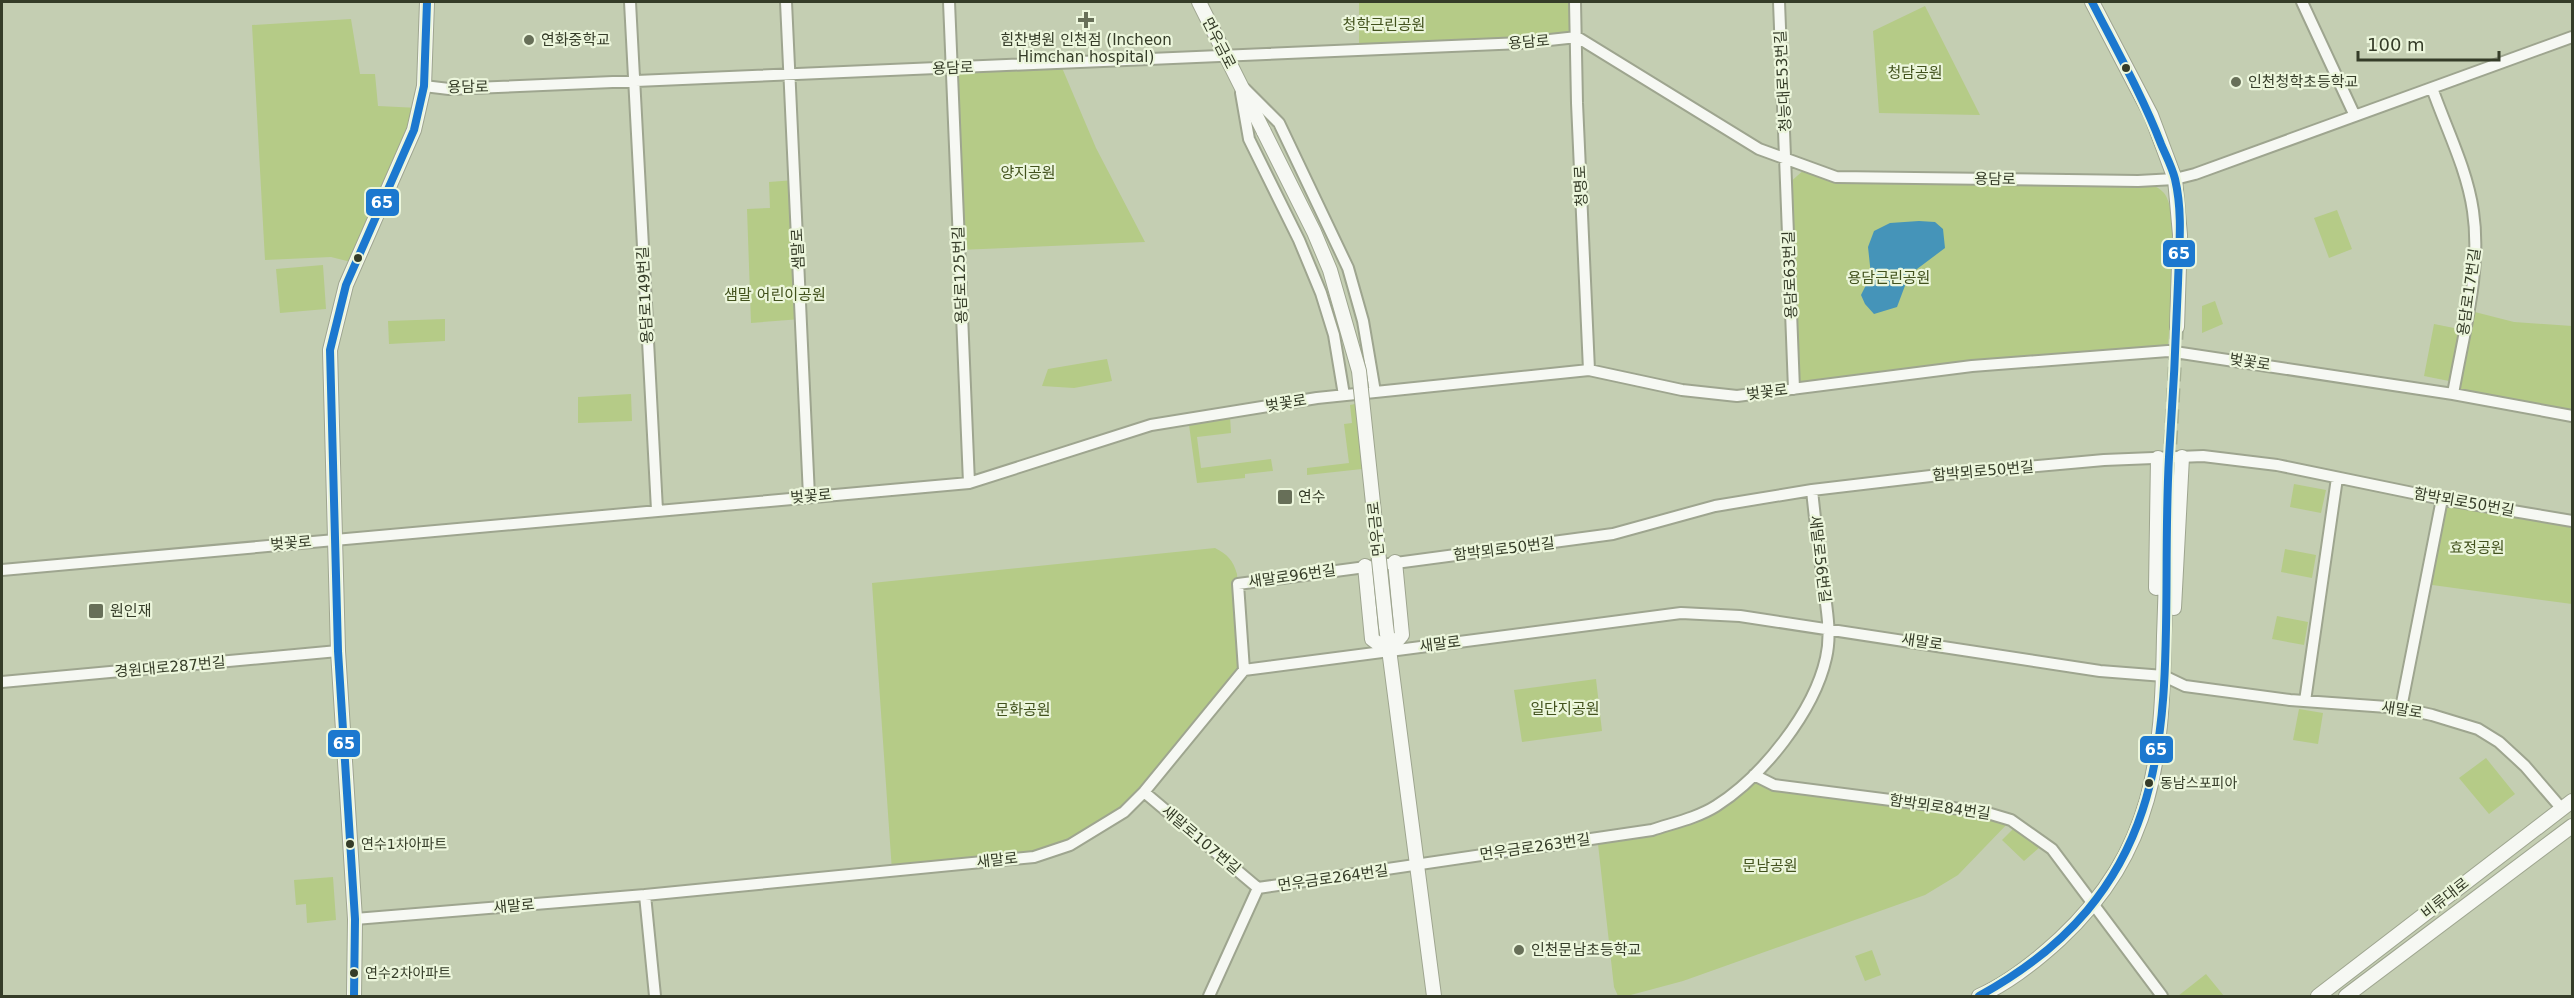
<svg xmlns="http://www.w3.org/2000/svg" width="2574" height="998" viewBox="0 0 2574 998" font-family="'DejaVu Sans','Noto Sans KR',sans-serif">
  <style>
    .green { fill: #b5cb87 }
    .water { fill: #4594b9 }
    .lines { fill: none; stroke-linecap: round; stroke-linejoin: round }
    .major-tunnel { stroke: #a7b196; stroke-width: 14; stroke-dasharray: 14 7; stroke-linecap: butt }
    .minor-casing { stroke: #9ea58f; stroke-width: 14 }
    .major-casing { stroke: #9ea58f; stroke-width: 16 }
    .minor { stroke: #f6f8f3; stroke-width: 10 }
    .major { stroke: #f6f8f3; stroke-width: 14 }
    .major-bridge-casing { stroke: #9ea58f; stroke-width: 16; stroke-linecap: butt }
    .major-bridge { stroke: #f6f8f3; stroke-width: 14 }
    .bus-1-casing { stroke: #ecf6dc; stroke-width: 12 }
    .bus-1 { stroke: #1c78cf; stroke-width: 8 }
    .poi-dot { fill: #676f58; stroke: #ecf6dc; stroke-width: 2 }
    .bus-dot { fill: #353c28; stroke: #ecf6dc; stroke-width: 2 }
    .labels { text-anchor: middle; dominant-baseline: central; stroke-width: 4.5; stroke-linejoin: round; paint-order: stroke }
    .bus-label { font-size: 14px; fill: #353c28; stroke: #ecf6dc; text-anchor: start }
    .park-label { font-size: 15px; fill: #42521d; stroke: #ecf6dc }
    .poi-label { font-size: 15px; fill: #353c28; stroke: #ecf6dc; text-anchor: start }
    .street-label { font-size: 15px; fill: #353c28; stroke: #ecf6dc }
    .line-badge { stroke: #ecf6dc; stroke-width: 2 }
    .badge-label { font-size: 16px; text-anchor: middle; font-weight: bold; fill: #fff }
  </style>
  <rect width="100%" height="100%" fill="#c4ceb2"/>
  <path class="green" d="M1359,2H1575L1577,37L1359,50Z
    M1925,6L1980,115L1879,113L1873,31Z
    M351,19L360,74H375L378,106L419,108L355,263L331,257L265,260L252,25Z
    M1060,63L1096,148L1145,242L959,250L952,68Z
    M1806,168L1832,176L2138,181C2146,184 2157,185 2163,192C2182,210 2169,321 2168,351L1794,389L1787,185Z
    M795,180L801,319L751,323L747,209L770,208L769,182Z
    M2337,210L2352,249L2329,258L2314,218Z
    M323,265L326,309L280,313L276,269Z
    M2215,301L2223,324L2202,333V306Z
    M2467,310L2514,322L2572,326V416L2453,394Z
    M445,319V341L389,344L388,321Z
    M2434,324L2459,329L2449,381L2424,376Z
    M1107,359L1112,381L1074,388L1042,386L1048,369Z
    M631,394L632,421L578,423V397Z
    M1355,404L1362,469L1307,475V468L1349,463L1344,424L1352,423L1350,405Z
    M1230,416L1231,433L1197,437L1201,468L1271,459L1273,471L1245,474V478L1197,483L1189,425Z
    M2294,484L2326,490L2321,513L2290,507Z
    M2442,499L2572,521V604L2425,584Z
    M1215,548C1228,555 1233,560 1237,574L1244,670L1144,792L1102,828L1034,857L892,871L872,583Z
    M2285,549L2316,555L2312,578L2281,572Z
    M2277,616L2308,622L2304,645L2272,639Z
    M1596,679L1602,731L1522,742L1514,690Z
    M2299,709L2323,713L2318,744L2293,740Z
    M2486,758L2515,794L2489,814L2459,778Z
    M1754,775L1775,785L2011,820L1958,875L1925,895L1683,981L1627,996H1618L1614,987L1598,844L1716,806Z
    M2014,828L2040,847L2024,861L2002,840Z
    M333,877L336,920L307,923L306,904L296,905L294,880Z
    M1872,950L1881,975L1865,981L1855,956Z
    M2206,974L2224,996H2178Z"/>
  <path class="water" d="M1919,221L1935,222L1943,229L1945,248L1909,275L1897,307L1874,314L1865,304L1861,295L1871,275L1868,247L1874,231L1890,223Z"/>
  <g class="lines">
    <path class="major-tunnel" d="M2168,486L2177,327"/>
    <g class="minor-casing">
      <path id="minor" d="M630,2L657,510
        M786,2L809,496
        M949,2L969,483
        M1575,2L1577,103L1589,370
        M1779,2L1794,389
        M2302,2L2355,116
        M424,86L449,89L1522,43L1577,37L1759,149L1836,177L2138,181L2175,179L2195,174L2572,37
        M2432,88C2446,128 2467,169 2473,211C2482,271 2463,335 2453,394
        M1245,89L1279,123L1348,268L1363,321L1375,392
        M1241,93L1249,139L1299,240L1321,293L1334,335L1344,395
        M2,570L969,483L1151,425L1317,398L1589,370L1682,390L1737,396L1972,366L2168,351L2453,394L2572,416
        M1244,670L1238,584L1613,534L1715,506L1812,490L1939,475L2104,460L2203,456L2277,465L2442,499L2572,521
        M2,682L338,651
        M2305,701L2337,478
        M2401,708L2442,499
        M1754,775L1774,785L1984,812L2011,820L2052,849L2162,996
        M1144,792L1258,888
        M645,895L655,996
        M355,919L645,895L1034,857L1070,845L1124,812L1144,792L1244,670L1681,613L1740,616L2100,671L2164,676L2185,686L2290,700L2401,708L2432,715L2478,729L2499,742L2525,766L2562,809
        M1209,996L1258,888L1652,830C1673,823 1697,818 1716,806C1762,777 1814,712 1826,658C1832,633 1826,606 1823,581C1819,551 1815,521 1812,490"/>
    </g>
    <g class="major-casing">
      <path id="major" d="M1199,2L1264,132
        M2092,2L2151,115L2175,179L2180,235L2177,327
        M1365,566L1372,639L1388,651L1402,635L1395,562
        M2156,588L2158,458
        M2174,608L2182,457
        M1386,626L1434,996
        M354,996L355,919L338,651L330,350L346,285L414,130L424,86L427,2
        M1979,996C2009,983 2036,961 2060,939C2155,850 2162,758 2164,636C2166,586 2167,536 2168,486
        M2318,996L2572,801
        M2346,996L2572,826"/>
    </g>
    <use href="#minor" class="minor"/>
    <use href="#major" class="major"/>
    <g class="major-bridge-casing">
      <path id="major-bridge" d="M1264,132L1314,232L1330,270L1359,371L1386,626"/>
    </g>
    <use href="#major-bridge" class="major-bridge"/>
    <g class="bus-1-casing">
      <path id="bus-1" d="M354,996L355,919L338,651L330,350L346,285L414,130L424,86L427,2
        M1979,996C2207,871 2157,675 2169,457C2173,399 2176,341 2178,283C2179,248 2183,213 2175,179C2172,167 2166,156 2161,144C2142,95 2116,49 2092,2"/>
    </g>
    <use href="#bus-1" class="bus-1"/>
  </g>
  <g class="poi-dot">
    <path d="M1083 11h6v6h6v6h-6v6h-6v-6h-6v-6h6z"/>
    <circle cx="529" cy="40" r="6"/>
    <circle cx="2236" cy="82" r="6"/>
    <rect x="1277" y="489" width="16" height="16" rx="3"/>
    <rect x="88" y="603" width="16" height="16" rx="3"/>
    <circle cx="1519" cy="950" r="6"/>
  </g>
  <g class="bus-dot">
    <circle cx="2126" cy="68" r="5"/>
    <circle cx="358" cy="258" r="5"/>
    <circle cx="2149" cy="783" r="5"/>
    <circle cx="350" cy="844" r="5"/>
    <circle cx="354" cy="973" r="5"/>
  </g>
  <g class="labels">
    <g class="bus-label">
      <text x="2160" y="783">동남스포피아</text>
      <text x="361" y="844">연수1차아파트</text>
      <text x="365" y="973">연수2차아파트</text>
    </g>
    <g class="park-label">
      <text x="1384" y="25">청학근린공원</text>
      <text x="1915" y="73">청담공원</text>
      <text x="1028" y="173">양지공원</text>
      <text x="1889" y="278">용담근린공원</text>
      <text x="775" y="295">샘말 어린이공원</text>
      <text x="2477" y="548">효정공원</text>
      <text x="1565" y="709">일단지공원</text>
      <text x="1023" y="710">문화공원</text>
      <text x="1770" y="866">문남공원</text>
    </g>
    <g class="poi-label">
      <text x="541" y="40">연화중학교</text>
      <text x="1086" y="40" text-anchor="middle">힘찬병원 인천점 (Incheon<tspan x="1086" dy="17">Himchan hospital)</tspan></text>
      <text x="2248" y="82">인천청학초등학교</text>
      <text x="1298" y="497">연수</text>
      <text x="110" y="611">원인재</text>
      <text x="1531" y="950">인천문남초등학교</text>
    </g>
    <g class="street-label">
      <text transform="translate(1529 42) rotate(-5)">용담로</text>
      <text transform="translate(1219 43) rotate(63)">먼우금로</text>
      <text transform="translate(953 68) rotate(-2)">용담로</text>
      <text transform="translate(1783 81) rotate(-93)">청능대로53번길</text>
      <text transform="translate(468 87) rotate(-1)">용담로</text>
      <text transform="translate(1995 179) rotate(1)">용담로</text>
      <text transform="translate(1581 186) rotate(-93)">청명로</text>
      <text transform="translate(798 249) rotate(-93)">샘말로</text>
      <text transform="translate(960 275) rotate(-92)">용담로125번길</text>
      <text transform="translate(1790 275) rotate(-92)">용담로63번길</text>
      <text transform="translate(2469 292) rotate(-82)">용담로17번길</text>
      <text transform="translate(645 295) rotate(-93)">용담로149번길</text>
      <text transform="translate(2250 362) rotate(9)">벚꽃로</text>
      <text transform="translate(1767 392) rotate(-7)">벚꽃로</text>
      <text transform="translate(1286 403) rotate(-9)">벚꽃로</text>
      <text transform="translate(1983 471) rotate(-5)">함박뫼로50번길</text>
      <text transform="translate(811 496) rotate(-5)">벚꽃로</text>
      <text transform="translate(2464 502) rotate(10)">함박뫼로50번길</text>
      <text transform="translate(1376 529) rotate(-96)">먼우금로</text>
      <text transform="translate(291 543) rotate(-5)">벚꽃로</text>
      <text transform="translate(1504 549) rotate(-7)">함박뫼로50번길</text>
      <text transform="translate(1820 559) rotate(83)">새말로56번길</text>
      <text transform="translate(1292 576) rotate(-8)">새말로96번길</text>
      <text transform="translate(1922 642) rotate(8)">새말로</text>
      <text transform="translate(1440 644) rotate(-7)">새말로</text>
      <text transform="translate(170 667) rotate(-5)">경원대로287번길</text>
      <text transform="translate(2402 710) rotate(9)">새말로</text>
      <text transform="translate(1940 807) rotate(8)">함박뫼로84번길</text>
      <text transform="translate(1201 840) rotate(40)">새말로107번길</text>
      <text transform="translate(1535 847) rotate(-8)">먼우금로263번길</text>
      <text transform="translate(997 860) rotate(-6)">새말로</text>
      <text transform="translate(1333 878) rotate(-8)">먼우금로264번길</text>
      <text transform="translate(2445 898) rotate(-38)">비류대로</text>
      <text transform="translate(514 906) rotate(-5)">새말로</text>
    </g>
  </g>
  <g class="line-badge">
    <rect x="365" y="188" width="35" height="29" rx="6" fill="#1c78cf"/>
    <rect x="2162" y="239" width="34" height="29" rx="6" fill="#1c78cf"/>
    <rect x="327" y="729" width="34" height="29" rx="6" fill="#1c78cf"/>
    <rect x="2139" y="735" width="35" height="29" rx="6" fill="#1c78cf"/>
  </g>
  <g class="badge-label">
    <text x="382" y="208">65</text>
    <text x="2179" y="259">65</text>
    <text x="344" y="749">65</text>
    <text x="2156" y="755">65</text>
  </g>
  <rect width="2574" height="998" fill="none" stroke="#353c28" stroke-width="6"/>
  <path d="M2358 51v9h141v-9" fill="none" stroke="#353c28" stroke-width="3"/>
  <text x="2367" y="51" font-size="18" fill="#353c28" stroke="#ecf6dc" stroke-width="4.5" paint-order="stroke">100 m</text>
</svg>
